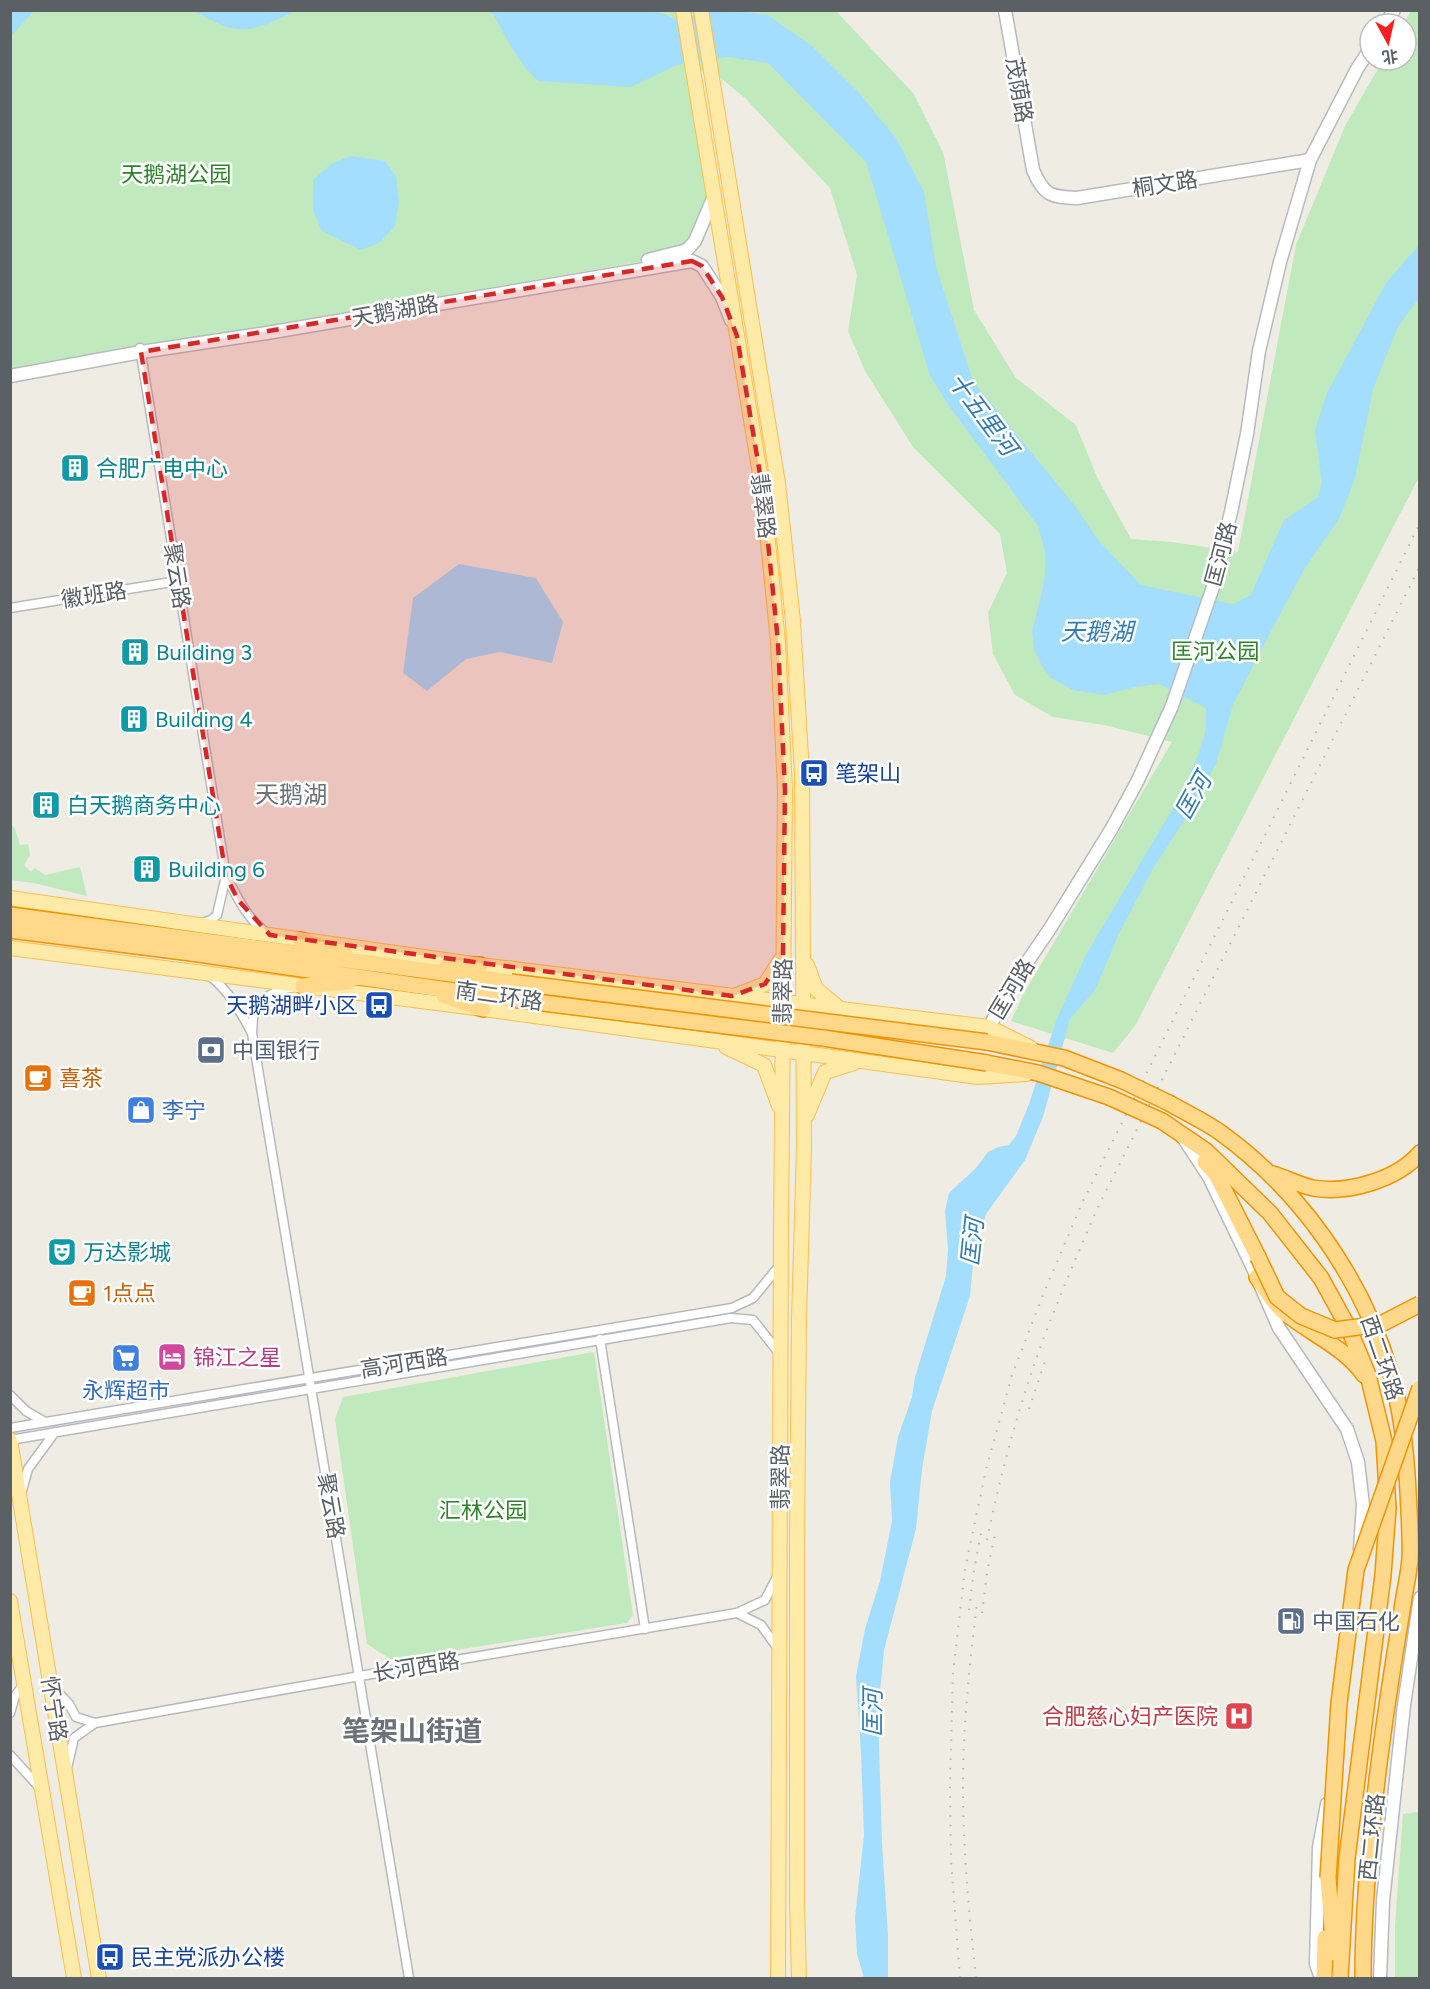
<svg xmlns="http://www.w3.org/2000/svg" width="1430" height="1989" viewBox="0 0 1430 1989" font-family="Figtree,'Noto Sans SC',sans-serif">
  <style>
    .green { fill: #c0e9bd }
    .water { fill: #a3deff }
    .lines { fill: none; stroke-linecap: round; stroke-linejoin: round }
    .street-casing { stroke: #b6babe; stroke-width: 11 }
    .secondary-casing { stroke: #b6bbc1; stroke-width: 15 }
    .primary-casing { stroke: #ffbe4c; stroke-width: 16 }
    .highway-casing { stroke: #f29300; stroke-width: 18 }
    .street { stroke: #fff; stroke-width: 8 }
    .secondary { stroke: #fff; stroke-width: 12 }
    .primary { stroke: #ffeaa8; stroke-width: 14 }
    .highway { stroke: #ffd88a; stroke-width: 15 }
    .rail { stroke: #b5b6b6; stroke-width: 2; stroke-dasharray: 1.5 8; stroke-linecap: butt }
    .highway-bridge-casing { stroke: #f29300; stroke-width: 18; stroke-linecap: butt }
    .highway-bridge { stroke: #ffd88a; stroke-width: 15 }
    .marked { fill: #d62828; fill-opacity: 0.2; stroke: #d62828; stroke-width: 4.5; stroke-dasharray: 12 8; stroke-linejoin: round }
    .labels { text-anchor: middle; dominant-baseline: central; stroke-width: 5; stroke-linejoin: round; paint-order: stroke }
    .street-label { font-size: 22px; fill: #5b6065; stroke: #fff }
    .park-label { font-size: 22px; fill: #2f832c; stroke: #fff }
    .culture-label { font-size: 22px; fill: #0d838f; stroke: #fff; text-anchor: start }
    .transit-label { font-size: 22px; fill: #164399; stroke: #fff; text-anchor: start }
    .service-label { font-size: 22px; fill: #4e5e75; stroke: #fff; text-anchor: start }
    .food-label { font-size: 22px; fill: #c56008; stroke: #fff; text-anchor: start }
    .shop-label { font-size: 22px; fill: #366cbe; stroke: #fff; text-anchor: start }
    .hotel-label { font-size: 22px; fill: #b23c85; stroke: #fff; text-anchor: start }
    .health-label { font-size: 22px; fill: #be3a42; stroke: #fff; text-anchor: end }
    .water-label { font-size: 24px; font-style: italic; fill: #347bb2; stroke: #fff }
    .neighbourhood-label { font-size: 24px; fill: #6c7277; stroke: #fff }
    .district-label { font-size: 28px; font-weight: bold; fill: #6c7277; stroke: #fff }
  </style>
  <rect width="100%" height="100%" fill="#efece3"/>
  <path class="green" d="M11,11H836L914,94L943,152L974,310L1016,378L1076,425L1097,477L1131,539L1172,542L1238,552L1296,245L1345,126L1383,60H1406V24H1403L1411,11H1419V477L1135,1026L1113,1053L1011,1021L1023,995L1172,742L1104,725L1053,717L1015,695L993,654L988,613L1007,573L1000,534L913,447L865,371L848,331L857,275L830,188L745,98L712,71L694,72L714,196L695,241L656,259L11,370Z
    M10,822L15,829L20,845L28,844L30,855L24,865L31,872L35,868L45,875L80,867L87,896L34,883L11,880Z
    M594,1352L633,1615L627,1623L392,1660L367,1644L335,1419L343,1397Z
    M1419,1812V1978H1395V1925L1403,1814Z"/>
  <path class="water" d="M11,10L34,11L11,36L10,11Z
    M653,10L676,19L715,11H737L768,15L812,46L859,93L896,138L924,192L936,267L973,381L1075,506L1098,540L1141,585L1233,604L1251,595L1284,520L1318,497L1322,483L1315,430L1327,393L1386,283L1419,245V298L1398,327L1373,389L1355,478L1340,517L1305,568L1269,635L1233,705L1216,764L1186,818L1152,870L1118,936L1095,990L1070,1019L1043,1117L1025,1160L986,1214L974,1254L970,1296L932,1411L922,1469L916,1529L884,1650L878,1713L882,1842L888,1935V1978H864L857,1954L855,1918L864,1835L861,1752L856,1676L865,1629L880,1581L892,1521L890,1482L898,1437L912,1397L915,1377L946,1276L948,1250L945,1211L949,1193L976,1168L988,1152L998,1147L1009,1145L1016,1136L1029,1104L1057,1018L1087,953L1169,815L1187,782L1199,752L1206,729V708L1159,684L1135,687L1104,695L1073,690L1051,678L1042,666L1034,649L1032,631L1042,592L1045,575V552L1038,526L949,406L930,376L866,162L768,63L728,57L677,65L631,87L538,81C518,62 507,40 494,15L489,11Z
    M194,11H295C248,34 240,37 194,11Z
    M351,156L385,161L396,176L399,202L395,226L379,243L361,250L322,231L313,211V180L331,164Z
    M459,564L536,578L563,622L552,663L500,652L466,659L427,691L403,673L413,598Z"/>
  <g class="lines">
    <g class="street-casing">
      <path id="street" d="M140,348L226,876C237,897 247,918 266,933
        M10,608L178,581
        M200,924L211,920L217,915L226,876
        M210,976C230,992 240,1011 252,1033C253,1027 252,1019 254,1013C258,999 277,990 290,988
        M252,1033L409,1978
        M600,1339L645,1629
        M10,1395L26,1411L45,1422
        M10,1428L732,1308L753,1298L780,1265
        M10,1440L731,1318L753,1320L779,1353
        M21,1494L28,1469L55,1432
        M777,1577L765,1600L737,1613L761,1625L779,1650
        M52,1686L69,1704L76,1717L95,1723L74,1738L67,1768
        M10,1713L15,1696L24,1684
        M95,1723L360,1676L737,1613
        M10,1755L40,1788"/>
    </g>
    <g class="secondary-casing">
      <path id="secondary" d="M1005,10L1033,170C1044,196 1051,197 1077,198L1310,160
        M1386,24L1394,10
        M648,260L687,250L695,241L714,196
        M10,376L141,352L267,333L692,261L702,266L722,297L731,320
        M989,1027L1021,971L1051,927L1112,828L1137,782L1172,706L1213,587L1231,512L1247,434L1259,351L1280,262L1310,160L1357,69L1370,49
        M1182,1136L1209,1177L1252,1266L1279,1328L1347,1429L1358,1462L1363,1505L1360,1549
        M1321,1978L1316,1964L1319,1847L1327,1804
        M1380,1978L1383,1901L1404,1705L1420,1598"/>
    </g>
    <g class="primary-casing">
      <path id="primary" d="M683,10L763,492L778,642L785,790L781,1229L778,1978
        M701,10L778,483L793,621L802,774L804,1147L799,1319L797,1546V1901L799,1978
        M10,898L480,965L989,1027L1031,1048
        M10,948L483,1009L978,1077L1026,1074
        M807,965L816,989L839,1008
        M737,995L765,984L783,956
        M726,1047L764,1065L779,1106
        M807,1115L825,1072L854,1063
        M10,1440L99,1978
        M10,1601L74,1978"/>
    </g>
    <g class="highway-casing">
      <path id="highway" d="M10,915L511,982
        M10,930L191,953L511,999
        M301,940L345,954
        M447,966L480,965
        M303,986L348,982
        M444,996L483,1009
        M987,1042L1064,1058L1121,1080
        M987,1063L1038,1073L1109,1097
        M1171,1104C1188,1114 1206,1122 1221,1133C1301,1191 1361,1277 1390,1371C1402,1410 1406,1451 1408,1491C1409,1513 1411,1537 1410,1559C1409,1572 1406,1585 1404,1597C1400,1624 1395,1651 1391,1679C1376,1776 1363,1880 1363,1978
        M1162,1121L1206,1151L1270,1213L1321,1278L1348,1327L1368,1375L1384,1441L1388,1508L1383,1575L1347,1858L1340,1978
        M1205,1162L1216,1174L1258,1257
        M1273,1174C1286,1178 1299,1185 1313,1188C1347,1194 1397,1180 1420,1153
        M1257,1277C1265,1288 1273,1303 1283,1311C1309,1333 1345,1347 1364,1375
        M1328,1878L1334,1953
        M1324,1978L1325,1938"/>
    </g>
    <use href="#street" class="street"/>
    <use href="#secondary" class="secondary"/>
    <use href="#primary" class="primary"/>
    <use href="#highway" class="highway"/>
    <path class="rail" d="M1029,1409L1046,1358
      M987,1540C998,1486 1012,1432 1029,1380C1048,1322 1073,1265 1097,1209L1420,566
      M969,1610L974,1570L982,1528
      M982,1613L987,1572L996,1530
      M960,1978L951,1860L950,1784L953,1673L965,1569L986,1470L1012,1375L1045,1290L1083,1201L1420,523
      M976,1978C969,1915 963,1850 963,1785C963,1724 970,1662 977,1602"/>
    <g class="highway-bridge-casing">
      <path id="highway-bridge" d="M511,982L987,1042
        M511,999L823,1038L987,1063
        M1121,1080L1171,1104
        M1109,1097L1162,1121
        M1258,1257L1277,1297L1301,1316L1335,1330L1381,1324L1420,1304
        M1328,1878L1339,1703L1356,1570L1420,1388"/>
    </g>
    <use href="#highway-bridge" class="highway-bridge"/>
  </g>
  <path class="marked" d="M692,261L702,266L722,297L737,336L763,492L778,642L785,790L783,956L765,984L732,996L270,935L238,900L226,876L141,352Z"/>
  <defs>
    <g id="building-square" transform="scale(1.5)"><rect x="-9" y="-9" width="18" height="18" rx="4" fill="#0f9aa8" stroke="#fff"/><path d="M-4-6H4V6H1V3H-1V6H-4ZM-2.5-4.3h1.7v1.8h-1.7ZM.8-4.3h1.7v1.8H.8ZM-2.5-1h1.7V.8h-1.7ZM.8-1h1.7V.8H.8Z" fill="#fff"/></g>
    <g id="bus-square" transform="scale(1.5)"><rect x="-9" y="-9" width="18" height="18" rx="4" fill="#1a4fb4" stroke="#fff"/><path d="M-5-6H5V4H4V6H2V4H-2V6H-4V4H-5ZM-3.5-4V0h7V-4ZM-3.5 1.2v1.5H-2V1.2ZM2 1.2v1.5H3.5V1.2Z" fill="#fff"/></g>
    <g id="bank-square" transform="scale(1.5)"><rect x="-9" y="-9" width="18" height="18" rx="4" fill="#5c6f8a" stroke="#fff"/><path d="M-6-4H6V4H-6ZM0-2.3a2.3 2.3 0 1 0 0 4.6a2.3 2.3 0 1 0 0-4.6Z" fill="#fff"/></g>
    <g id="cafe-square" transform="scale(1.5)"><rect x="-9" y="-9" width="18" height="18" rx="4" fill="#e8710a" stroke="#fff"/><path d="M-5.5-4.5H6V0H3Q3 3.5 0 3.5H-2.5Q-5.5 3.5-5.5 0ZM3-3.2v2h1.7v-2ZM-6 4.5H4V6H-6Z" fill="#fff"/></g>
    <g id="shop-square" transform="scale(1.5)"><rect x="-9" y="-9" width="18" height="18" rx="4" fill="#3f7fe0" stroke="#fff"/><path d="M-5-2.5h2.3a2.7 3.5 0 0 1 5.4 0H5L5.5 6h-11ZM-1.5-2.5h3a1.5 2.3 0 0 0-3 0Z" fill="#fff"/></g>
    <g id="theatre-square" transform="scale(1.5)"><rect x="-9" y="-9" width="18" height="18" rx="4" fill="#0f9aa8" stroke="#fff"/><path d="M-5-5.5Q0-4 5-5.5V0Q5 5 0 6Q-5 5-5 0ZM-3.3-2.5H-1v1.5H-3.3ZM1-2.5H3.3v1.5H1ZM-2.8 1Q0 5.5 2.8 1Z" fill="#fff"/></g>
    <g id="hotel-square" transform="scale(1.5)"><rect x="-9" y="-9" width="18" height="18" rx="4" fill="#d1479c" stroke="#fff"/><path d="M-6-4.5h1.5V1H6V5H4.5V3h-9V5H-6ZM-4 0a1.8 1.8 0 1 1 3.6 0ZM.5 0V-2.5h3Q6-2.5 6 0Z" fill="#fff"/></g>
    <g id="supermarket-square" transform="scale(1.5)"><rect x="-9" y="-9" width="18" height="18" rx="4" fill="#3f7fe0" stroke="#fff"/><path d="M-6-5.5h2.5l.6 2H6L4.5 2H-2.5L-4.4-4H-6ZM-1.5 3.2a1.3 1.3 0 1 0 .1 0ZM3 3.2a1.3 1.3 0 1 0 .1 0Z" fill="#fff"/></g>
    <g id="fuel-square" transform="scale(1.5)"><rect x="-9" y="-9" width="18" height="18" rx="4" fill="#5c6f8a" stroke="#fff"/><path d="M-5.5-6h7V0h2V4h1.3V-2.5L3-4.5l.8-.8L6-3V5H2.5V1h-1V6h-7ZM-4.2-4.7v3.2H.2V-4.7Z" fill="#fff"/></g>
    <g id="hospital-square" transform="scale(1.5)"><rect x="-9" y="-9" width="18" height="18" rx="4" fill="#e0444e" stroke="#fff"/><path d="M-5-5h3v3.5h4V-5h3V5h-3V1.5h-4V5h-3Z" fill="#fff"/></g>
  </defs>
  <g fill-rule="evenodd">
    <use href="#building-square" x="75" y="468"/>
    <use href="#building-square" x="135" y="652"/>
    <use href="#building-square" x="134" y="719"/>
    <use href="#bus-square" x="814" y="773"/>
    <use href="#building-square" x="46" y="805"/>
    <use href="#building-square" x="147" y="869"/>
    <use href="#bus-square" x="379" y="1005"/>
    <use href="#bank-square" x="211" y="1050"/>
    <use href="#cafe-square" x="38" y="1078"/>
    <use href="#shop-square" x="141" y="1110"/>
    <use href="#theatre-square" x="62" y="1252"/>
    <use href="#cafe-square" x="82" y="1293"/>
    <use href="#hotel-square" x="172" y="1357"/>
    <use href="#supermarket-square" x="126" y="1358"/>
    <use href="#fuel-square" x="1291" y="1621"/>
    <use href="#hospital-square" x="1239" y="1716"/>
    <use href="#bus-square" x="110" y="1957"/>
  </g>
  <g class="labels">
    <g class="street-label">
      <text transform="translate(1019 90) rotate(80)">茂荫路</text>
      <text transform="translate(1165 184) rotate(-9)">桐文路</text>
      <text transform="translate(395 311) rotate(-10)">天鹅湖路</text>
      <text transform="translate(763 506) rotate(83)">翡翠路</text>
      <text transform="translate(1221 554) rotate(-75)">匡河路</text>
      <text transform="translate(177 576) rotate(81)">聚云路</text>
      <text transform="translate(94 595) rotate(-9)">徽班路</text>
      <text transform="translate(1012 989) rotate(-59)">匡河路</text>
      <text transform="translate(783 991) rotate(-89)">翡翠路</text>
      <text transform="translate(499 996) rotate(8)">南二环路</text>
      <text transform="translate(1382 1358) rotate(71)">西二环路</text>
      <text transform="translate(404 1363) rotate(-9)">高河西路</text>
      <text transform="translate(780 1477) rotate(-90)">翡翠路</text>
      <text transform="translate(331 1506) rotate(80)">聚云路</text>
      <text transform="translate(416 1667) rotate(-9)">长河西路</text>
      <text transform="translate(54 1709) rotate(81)">怀宁路</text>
      <text transform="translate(1372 1837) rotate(-84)">西二环路</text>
    </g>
    <g class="park-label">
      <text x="176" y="174">天鹅湖公园</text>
      <text x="1215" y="651">匡河公园</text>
      <text x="483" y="1510">汇林公园</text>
    </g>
    <g class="culture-label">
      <text x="96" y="468">合肥广电中心</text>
      <text x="156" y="652">Building 3</text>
      <text x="155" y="719">Building 4</text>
      <text x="67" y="805">白天鹅商务中心</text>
      <text x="168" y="869">Building 6</text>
      <text x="83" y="1252">万达影城</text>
    </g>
    <g class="transit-label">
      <text x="835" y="773">笔架山</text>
      <text x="358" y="1005" text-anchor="end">天鹅湖畔小区</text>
      <text x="131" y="1957">民主党派办公楼</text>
    </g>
    <g class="service-label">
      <text x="232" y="1050">中国银行</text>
      <text x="1312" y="1621">中国石化</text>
    </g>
    <g class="food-label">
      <text x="59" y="1078">喜茶</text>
      <text x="103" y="1293">1点点</text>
    </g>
    <g class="shop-label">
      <text x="162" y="1110">李宁</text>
      <text x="126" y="1390" text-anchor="middle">永辉超市</text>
    </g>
    <g class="hotel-label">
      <text x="193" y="1357">锦江之星</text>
    </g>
    <g class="health-label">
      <text x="1218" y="1716">合肥慈心妇产医院</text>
    </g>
    <g class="water-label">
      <text transform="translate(983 414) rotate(53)">十五里河</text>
      <text x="1097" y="631">天鹅湖</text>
      <text transform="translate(1193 796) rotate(-61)">匡河</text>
      <text transform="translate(972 1242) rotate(-84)">匡河</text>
      <text transform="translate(872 1713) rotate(-90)">匡河</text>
    </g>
    <g class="neighbourhood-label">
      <text x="291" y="794">天鹅湖</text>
    </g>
    <g class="district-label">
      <text x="412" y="1731">笔架山街道</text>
    </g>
  </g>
  <rect width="1430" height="1989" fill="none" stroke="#5b6065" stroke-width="24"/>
  <g transform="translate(1388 42) rotate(172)"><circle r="28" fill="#ffffff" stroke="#bdbfc1" stroke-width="1.5"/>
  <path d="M0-4.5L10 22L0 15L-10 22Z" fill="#fa1e1f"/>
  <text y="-9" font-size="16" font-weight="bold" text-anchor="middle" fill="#5b6065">北</text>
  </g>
</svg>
